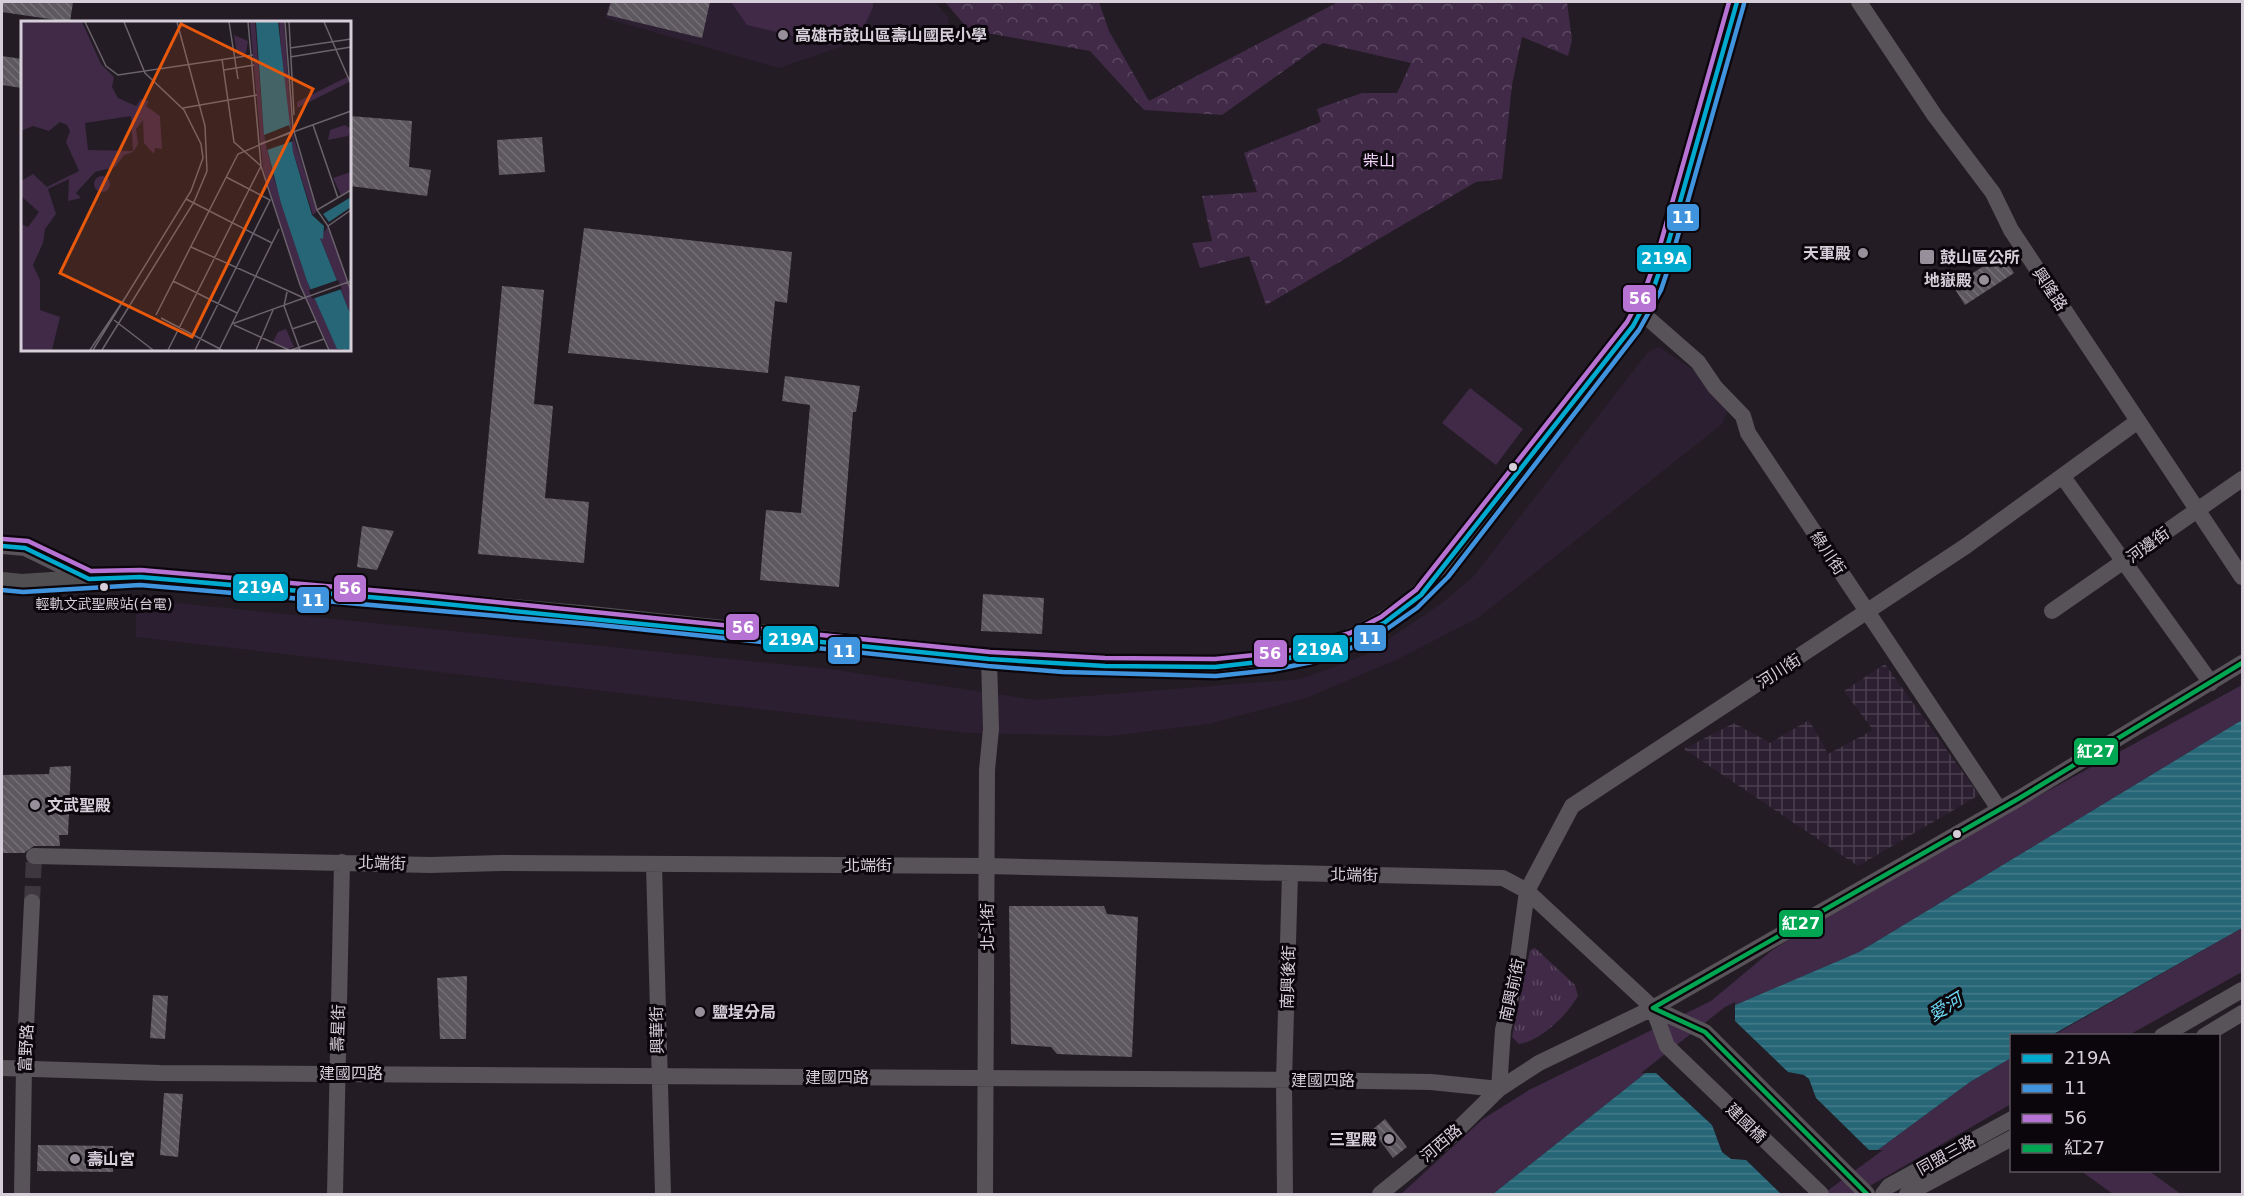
<svg xmlns="http://www.w3.org/2000/svg" width="2244" height="1196" viewBox="0 0 2244 1196" font-family="'DejaVu Sans','Noto Sans TC',sans-serif">
  <style>
    .built { fill: #2d1f32 }
    .industrial { fill: url(#industrial-grid) }
    .grass { fill: url(#grass-tufts) }
    .forest { fill: url(#forest-crowns) }
    .park { fill: #402a47 }
    .water { fill: url(#water-rules) }
    .pier { fill: #231c24 }
    .building { fill: url(#building-back-hatch) }
    .lines { fill: none; stroke-linecap: round; stroke-linejoin: round }
    .street-tunnel { stroke: #3e373f; stroke-width: 16; stroke-dasharray: 16 8; stroke-linecap: butt }
    .street { stroke: #575358; stroke-width: 16 }
    .secondary { stroke: #504e51; stroke-width: 22 }
    .bus-1-casing { stroke: #0b060c; stroke-width: 9 }
    .bus-2-casing { stroke: #0b060c; stroke-width: 9 }
    .bus-3-casing { stroke: #0b060c; stroke-width: 9 }
    .bus-4-casing { stroke: #0b060c; stroke-width: 9 }
    .bus-1 { stroke: #00a9ce; stroke-width: 4.5 }
    .bus-2 { stroke: #4094de; stroke-width: 4.5 }
    .bus-3 { stroke: #b673d3; stroke-width: 4.5 }
    .bus-4 { stroke: #00a651; stroke-width: 4.5 }
    .poi-dot { fill: #97909a; stroke: #0b060c; stroke-width: 2 }
    .bus-dot { fill: #d6ced9; stroke: #0b060c; stroke-width: 2 }
    .labels { text-anchor: middle; dominant-baseline: central; stroke-width: 6; stroke-linejoin: round; paint-order: stroke }
    .bus-label { font-size: 14px; fill: #d6ced9; stroke: #0b060c }
    .poi-label { font-size: 16px; font-weight: bold; fill: #d6ced9; stroke: #0b060c; text-anchor: start }
    .park-label { font-size: 16px; fill: #f2d4fc; stroke: #0b060c }
    .street-label { font-size: 16px; fill: #d6ced9; stroke: #0b060c }
    .water-label { font-size: 18px; font-style: italic; fill: #6dd6f2; stroke: #0b060c }
    .inset-river { fill: none; stroke: #266677; stroke-width: 3 }
    .inset-road { fill: none; stroke: #6b636c; stroke-width: 1.5 }
    .view { fill: #e8590c; fill-opacity: 0.15; stroke: #e8590c; stroke-width: 3 }
    .inset-edge { fill: none; stroke: #d6ced9; stroke-width: 3 }
    .line-badge { stroke: #0b060c; stroke-width: 2 }
    .badge-label { font-size: 16px; text-anchor: middle; font-weight: bold; fill: #fff }
  </style>
  <defs>
    <pattern id="industrial-grid" width="8" height="8" patternUnits="userSpaceOnUse" patternTransform="scale(1.5)"><rect width="8" height="8" fill="#2d1f32"/><path d="M0 4h8M4 0v8" fill="none" stroke="#4b3e4f"/></pattern>
    <pattern id="grass-tufts" width="24" height="20" patternUnits="userSpaceOnUse" patternTransform="scale(1.5)"><rect width="24" height="20" fill="#402a47"/><path d="M3 7l-1-3M5 7V3M7 7l1-3M15 17l-1-3M17 17v-4M19 17l1-3" fill="none" stroke="#5b4861"/></pattern>
    <pattern id="forest-crowns" width="20" height="18" patternUnits="userSpaceOnUse" patternTransform="scale(1.5)"><rect width="20" height="18" fill="#402a47"/><path d="M2 6a3 3 0 1 1 6 0M12 15a3 3 0 1 1 6 0" fill="none" stroke="#5b4861"/></pattern>
    <pattern id="water-rules" width="6" height="5" patternUnits="userSpaceOnUse" patternTransform="scale(1.5)"><rect width="6" height="5" fill="#266677"/><path d="M0 2.5h6" fill="none" stroke="#457b8a"/></pattern>
    <pattern id="building-back-hatch" width="6" height="6" patternUnits="userSpaceOnUse" patternTransform="scale(1.5)"><rect width="6" height="6" fill="#5d575f"/><path d="M-1 5l2 2M0 0l6 6M5-1l2 2" fill="none" stroke="#746e75"/></pattern>
  </defs>
  <rect width="100%" height="100%" fill="#231c24"/>
  <path class="built" d="M609,2H935L948,17V28L852,43L779,68L605,18Z
    M1659,347L1692,369L1729,407L1722,424L1478,618L1396,660L1306,698L1208,724L1111,736L968,733L136,637V599L829,669L1036,700L1301,679L1365,655L1442,603L1473,577L1648,352Z"/>
  <path class="industrial" d="M1885,664L1979,795L1858,866L1684,749L1734,723L1770,743L1809,720L1828,754L1873,730L1844,691Z"/>
  <path class="grass" d="M1535,948L1575,985L1578,996C1567,1015 1541,1041 1519,1044L1512,1037L1530,950Z"/>
  <path class="forest" d="M945,2H1099L1109,31L1149,101L1338,2H1567L1572,40L1568,56L1522,37L1512,85L1502,179L1476,182L1266,305L1249,256L1200,268L1192,243L1212,241L1202,196L1257,192L1244,153L1321,122L1317,109L1362,93H1397L1411,63L1323,43L1222,115L1144,110L1090,51L969,30Z"/>
  <path class="park" d="M731,2H873V7L863,29L830,45L747,25Z
    M1470,388L1523,429L1496,465L1442,423Z
    M2242,685V720L1859,952L1726,1009L1493,1194H1401L1483,1119L1529,1090L1711,1001L1771,951L1806,929L2018,807Z
    M2242,928V972L2129,1035L2052,1036Z
    M2011,1058V1104L1856,1194H1818L1970,1082Z
    M2081,1171H2149L2181,1194H2113Z"/>
  <path class="water" d="M2242,720V928L2052,1035L2012,1036L2011,1058L1970,1082L1818,1194H1493L1726,1009L1859,952Z"/>
  <path class="pier" d="M1735,1002V1021L1788,1072L1804,1075L1809,1079L1816,1098L1869,1150H1883L1823,1194H1781L1746,1160L1731,1159L1722,1152L1712,1125L1656,1073H1641L1725,1007Z"/>
  <path class="building" d="M2,2H73L70,22L2,12Z
    M611,2H710L702,38L607,15Z
    M2,56L22,59V88L2,85Z
    M350,116L412,121L409,167L431,170L427,196L350,186Z
    M542,137L545,172L499,175L497,140Z
    M584,228L792,252L787,303L775,301L768,373L568,353Z
    M2002,254L2014,273L1965,305L1953,286Z
    M502,286L544,290L534,404L553,406L545,498L589,502L584,563L478,554Z
    M785,376L860,386L856,412H853L839,587L760,580L766,510L801,513L810,405L782,401Z
    M362,526L394,531L377,570L357,567Z
    M983,594L1044,598L1042,634L981,631Z
    M71,766L68,835H59L60,846H34L24,853H2V775L49,774L50,767Z
    M1009,906H1104L1107,914L1138,917L1132,1057L1057,1054L1051,1047L1011,1044Z
    M467,976L466,1039H440L437,978Z
    M153,995L168,996L165,1039L150,1038Z
    M164,1093L183,1094L178,1157L160,1155Z
    M1385,1119L1407,1147L1393,1158L1372,1130Z
    M38,1145L113,1146V1172L37,1171Z"/>
  <g class="lines">
    <path class="street-tunnel" d="M32,902L34,856"/>
    <path class="street" d="M1859,2L1935,116L1993,193L2011,230L2242,577
      M1642,313L1698,362L1715,387L1743,416L1748,433L1999,809
      M2063,477L2211,683
      M2,546L25,548L89,579
      M2052,611L2242,479
      M34,856L430,865L501,863L987,866L1503,878L1527,891L1653,1008L1705,1032L1867,1194
      M654,865L663,1194
      M1653,1008L1667,1046L1821,1194
      M2162,1036L2242,990
      M2204,1036L2242,1013
      M2,1068L160,1073L1302,1080L1431,1082L1499,1089
      M1499,1089L1503,1030L1515,980L1527,891L1572,806L1966,546L2138,421
      M22,1194L24,1068L32,902
      M335,1194L342,862
      M985,1194L987,770L991,729L989,659
      M1285,1194L1284,1080L1290,874
      M1380,1194L1449,1138L1499,1089L1539,1063L1653,1008L2018,799L2242,663
      M1883,1194L1889,1186L2012,1119
      M1907,1194L2012,1138"/>
    <path class="secondary" d="M2,583L22,585L140,577L591,617L989,659L1063,665L1216,669L1271,663L1310,655L1346,642L1381,624L1413,602L1442,572L1633,326L1654,287L1664,258L1737,2"/>
    <g class="bus-1-casing">
      <path id="bus-1" d="M2,546L25,548L89,579L140,577L415,601L989,659L1105,666L1215,667L1286,659L1353,639L1384,623L1421,595L1633,326L1654,287L1664,258L1737,2"/>
    </g>
    <g class="bus-2-casing">
      <path id="bus-2" d="M2,590L23,592L140,585L590,624L988,666L1063,672L1216,676L1272,670L1312,662L1349,649L1384,631L1417,608L1448,577L1639,330L1661,290L1671,260L1744,4"/>
    </g>
    <g class="bus-3-casing">
      <path id="bus-3" d="M3,539L28,541L91,571L141,570L416,594L990,652L1105,658L1215,659L1284,652L1350,633L1381,617L1416,590L1627,322L1647,284L1657,256L1729,2"/>
    </g>
    <g class="bus-4-casing">
      <path id="bus-4" d="M1653,1008L2018,799L2242,663
        M1653,1008L1705,1032L1867,1194"/>
    </g>
    <use href="#bus-1" class="bus-1"/>
    <use href="#bus-2" class="bus-2"/>
    <use href="#bus-3" class="bus-3"/>
    <use href="#bus-4" class="bus-4"/>
  </g>
  <g class="poi-dot">
    <circle cx="783" cy="35" r="6"/>
    <circle cx="1863" cy="253" r="6"/>
    <rect x="1919" y="249" width="16" height="16" rx="3"/>
    <circle cx="1984" cy="280" r="6"/>
    <circle cx="35" cy="805" r="6"/>
    <circle cx="700" cy="1012" r="6"/>
    <circle cx="1389" cy="1139" r="6"/>
    <circle cx="75" cy="1159" r="6"/>
  </g>
  <g class="bus-dot">
    <circle cx="1513" cy="467" r="5"/>
    <circle cx="104" cy="587" r="5"/>
    <circle cx="1957" cy="834" r="5"/>
  </g>
  <g class="labels">
    <g class="bus-label">
      <text x="104" y="604">輕軌文武聖殿站(台電)</text>
    </g>
    <g class="poi-label">
      <text x="795" y="35">高雄市鼓山區壽山國民小學</text>
      <text x="1851" y="253" text-anchor="end">天軍殿</text>
      <text x="1940" y="257">鼓山區公所</text>
      <text x="1972" y="280" text-anchor="end">地嶽殿</text>
      <text x="47" y="805">文武聖殿</text>
      <text x="712" y="1012">鹽埕分局</text>
      <text x="1377" y="1139" text-anchor="end">三聖殿</text>
      <text x="87" y="1159">壽山宮</text>
    </g>
    <g class="park-label">
      <text x="1379" y="160">柴山</text>
    </g>
    <g class="street-label">
      <text transform="translate(2050 289) rotate(56)">興隆路</text>
      <text transform="translate(2148 545) rotate(-36)">河邊街</text>
      <text transform="translate(1828 553) rotate(56)">綠川街</text>
      <text transform="translate(1779 671) rotate(-33)">河川街</text>
      <text transform="translate(382 863) rotate(2)">北端街</text>
      <text x="868" y="865">北端街</text>
      <text transform="translate(1354 875) rotate(1)">北端街</text>
      <text transform="translate(987 927) rotate(-90)">北斗街</text>
      <text transform="translate(1288 977) rotate(-88)">南興後街</text>
      <text transform="translate(1512 990) rotate(-78)">南興前街</text>
      <text transform="translate(338 1028) rotate(-88)">壽星街</text>
      <text transform="translate(657 1030) rotate(-91)">興華街</text>
      <text transform="translate(26 1048) rotate(-87)">富野路</text>
      <text x="351" y="1073">建國四路</text>
      <text x="837" y="1077">建國四路</text>
      <text x="1323" y="1080">建國四路</text>
      <text transform="translate(1746 1123) rotate(44)">建國橋</text>
      <text transform="translate(1441 1143) rotate(-40)">河西路</text>
      <text transform="translate(1946 1155) rotate(-29)">同盟三路</text>
    </g>
    <g class="water-label">
      <text transform="translate(1945 1007) rotate(-31)">愛河</text>
    </g>
  </g>
  <g transform="translate(21 21)">
    <rect width="330" height="330" fill="#231c24"/>
    <path d="M324,104L330,108L327,115L307,119L309,109Z" fill="#402a47"/>
    <path d="M0,1H61L80,43L93,56L91,66L97,77L115,85L120,78L128,80L125,85L139,95L141,128L134,127L133,133L123,122L122,99L115,108L117,123L112,131L103,134L94,146L74,151L55,172L60,177L47,180L48,158L27,168L35,193L24,208L22,222L12,244L19,259V289L39,296L31,329H0V203L7,206L18,191L0,175V160L12,153L26,166L58,150L45,121L49,110L46,104L39,101L28,110L12,105L0,110ZM110,95L112,130L67,129L64,102Z" fill="#402a47" fill-rule="evenodd"/>
    <path d="M229,1H234L243,115L253,157L286,260L317,329H309L279,263L242,148ZM258,1H263L271,111L296,190L292,194L272,131L265,92ZM213,14L227,20L225,32L216,33ZM330,54V60L276,87V81ZM330,151V168L320,174L312,157ZM73 163a8 8 0 1 1 16 0a8 8 0 1 1-16 0ZM307,205L330,270V295L299,217ZM265,308L273,326L267,328L252,321L257,311Z" fill="#402a47"/>
    <path d="M235,1H257L272,131L291,194L303,205L302,218L299,217L330,295V329L316,328L286,260L260,182L243,115ZM330,176V186L308,201L302,193Z" fill="#266677"/>
    <path d="M268,104L272,120L246,129L243,114ZM317,259L321,268L291,278L288,269Z" fill="#231c24"/>
    <path class="inset-river" d="M324,329L305,281L314,277L330,306"/>
    <path class="inset-road" d="M64,1L85,45L97,54L232,34M208,1L217,58M264,1L272,107L296,189L307,205L330,270M268,1L273,94M303,1L330,63M269,27L330,18M269,36L330,26M201,38L213,121L240,145M203,49L233,44M162,87L236,74M292,104L317,177M239,123L330,90M240,145L279,264L308,329M165,178L251,222M296,189L330,169M307,205L330,189M170,226L283,277M152,260L216,292M266,271L263,285L279,329M135,294L217,133L272,110M140,297L201,329M93,299L132,329M211,303L330,260M213,304L268,329M271,308L295,300M69,329L106,274M72,329L170,170L182,137L180,123L163,89L124,52L103,1M81,329L173,181L186,150L184,105L156,1M147,329L240,145L227,1M174,329L249,179L205,156M198,329L258,208M235,329L252,289M270,329L303,318"/>
    <path class="view" d="M160,3L292,68L171,316L39,252Z"/>
    <rect width="330" height="330" class="inset-edge"/>
  </g>
  <g class="line-badge">
    <rect x="1666" y="203" width="34" height="29" rx="6" fill="#4094de"/>
    <rect x="1636" y="244" width="56" height="29" rx="6" fill="#00a9ce"/>
    <rect x="1622" y="284" width="35" height="29" rx="6" fill="#b673d3"/>
    <rect x="232" y="573" width="57" height="29" rx="6" fill="#00a9ce"/>
    <rect x="333" y="574" width="34" height="29" rx="6" fill="#b673d3"/>
    <rect x="296" y="586" width="34" height="28" rx="6" fill="#4094de"/>
    <rect x="725" y="613" width="35" height="28" rx="6" fill="#b673d3"/>
    <rect x="1353" y="624" width="34" height="28" rx="6" fill="#4094de"/>
    <rect x="762" y="625" width="57" height="28" rx="6" fill="#00a9ce"/>
    <rect x="1292" y="634" width="57" height="29" rx="6" fill="#00a9ce"/>
    <rect x="827" y="636" width="34" height="29" rx="6" fill="#4094de"/>
    <rect x="1253" y="639" width="35" height="29" rx="6" fill="#b673d3"/>
    <rect x="2073" y="737" width="46" height="29" rx="6" fill="#00a651"/>
    <rect x="1778" y="909" width="46" height="29" rx="6" fill="#00a651"/>
  </g>
  <g class="badge-label">
    <text x="1683" y="223">11</text>
    <text x="1664" y="264">219A</text>
    <text x="1640" y="304">56</text>
    <text x="261" y="593">219A</text>
    <text x="350" y="594">56</text>
    <text x="313" y="606">11</text>
    <text x="743" y="633">56</text>
    <text x="1370" y="644">11</text>
    <text x="791" y="645">219A</text>
    <text x="1320" y="655">219A</text>
    <text x="844" y="657">11</text>
    <text x="1270" y="659">56</text>
    <text x="2096" y="757">紅27</text>
    <text x="1801" y="929">紅27</text>
  </g>
  <rect width="2244" height="1196" fill="none" stroke="#d6ced9" stroke-width="6"/>
  <rect x="2010" y="1034" width="210" height="138" fill="#0b060c" stroke="#5c565e" stroke-width="1.5"/>
  <rect x="2022" y="1054" width="30" height="9" fill="#00a9ce" stroke="#5c565e" stroke-width="1.5"/>
  <text x="2064" y="1064" font-size="18" fill="#d6ced9">219A</text>
  <rect x="2022" y="1084" width="30" height="9" fill="#4094de" stroke="#5c565e" stroke-width="1.5"/>
  <text x="2064" y="1094" font-size="18" fill="#d6ced9">11</text>
  <rect x="2022" y="1114" width="30" height="9" fill="#b673d3" stroke="#5c565e" stroke-width="1.5"/>
  <text x="2064" y="1124" font-size="18" fill="#d6ced9">56</text>
  <rect x="2022" y="1144" width="30" height="9" fill="#00a651" stroke="#5c565e" stroke-width="1.5"/>
  <text x="2064" y="1154" font-size="18" fill="#d6ced9">紅27</text>
</svg>
